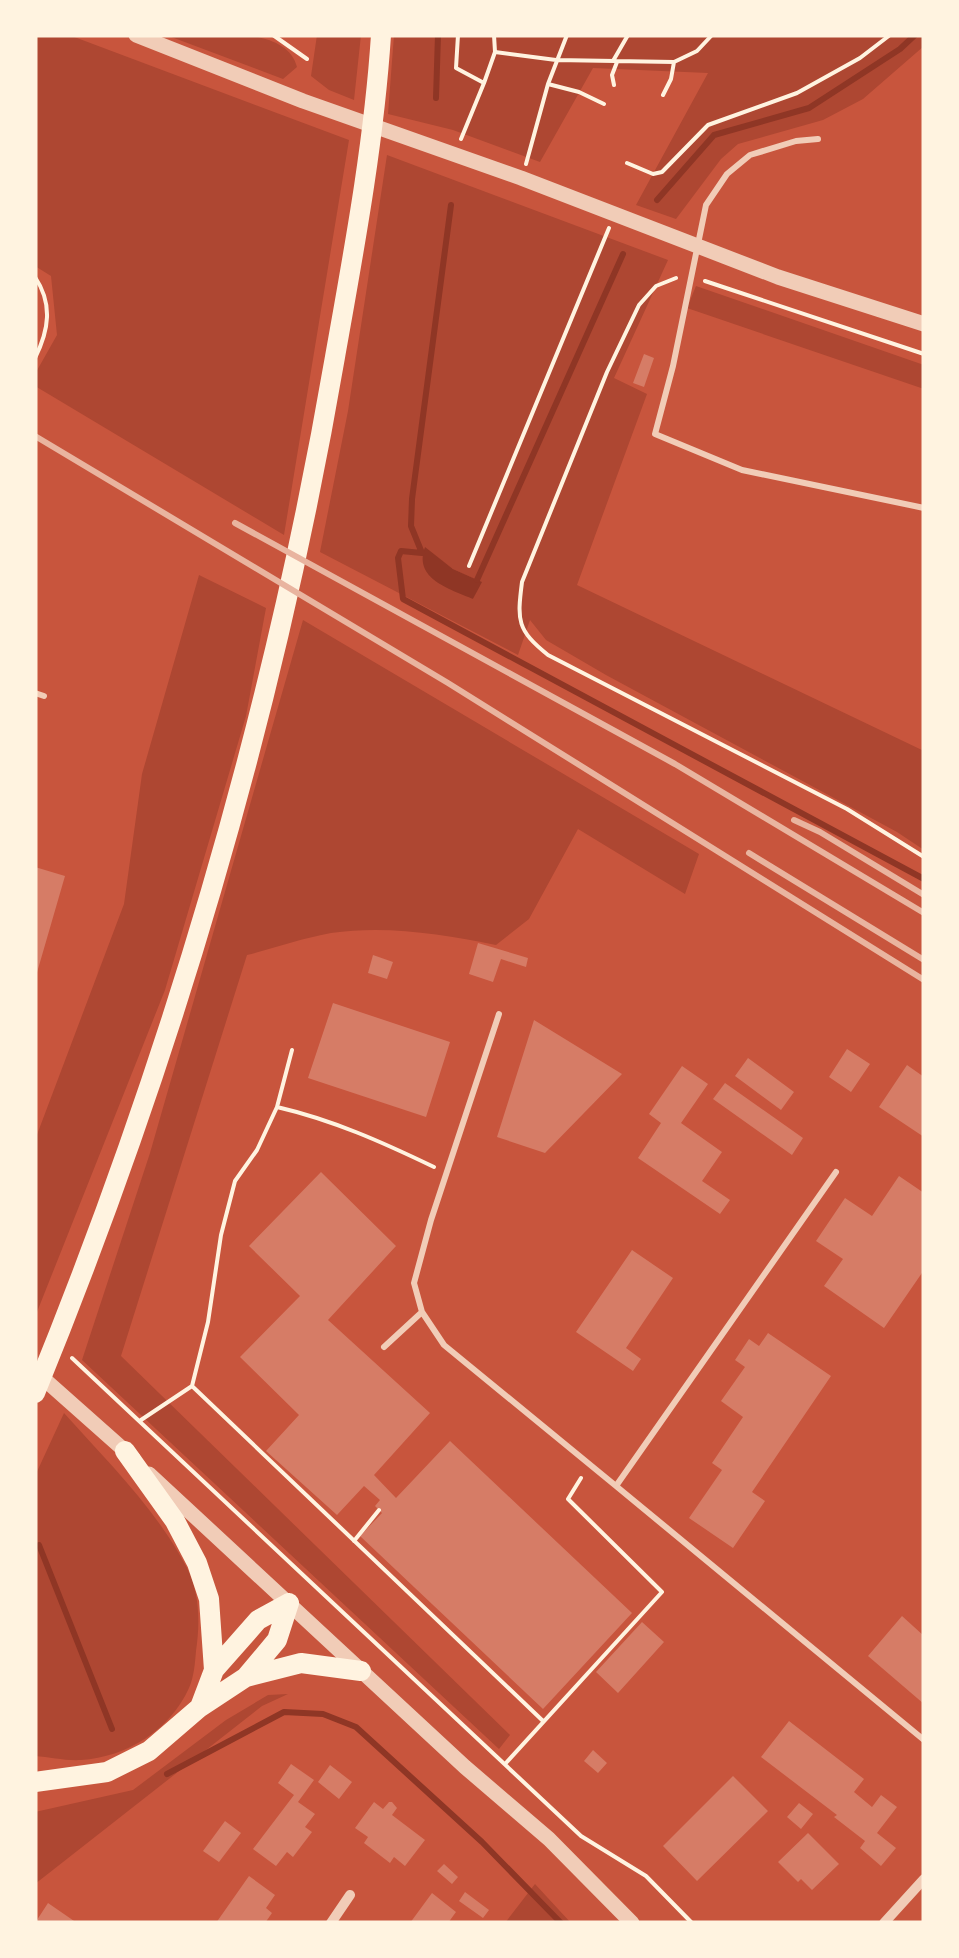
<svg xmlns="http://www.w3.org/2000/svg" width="959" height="1958" viewBox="0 0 959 1958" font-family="'Alegreya Sans',sans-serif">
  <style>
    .green { fill: #ae4732; fill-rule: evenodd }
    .water { fill: #8f3625 }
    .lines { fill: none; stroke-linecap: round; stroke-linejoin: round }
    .stream { stroke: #8f3625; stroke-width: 6 }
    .building { fill: #d67c66 }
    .path { stroke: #fff3e0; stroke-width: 4 }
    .service { stroke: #f1ccb7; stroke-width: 6 }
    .minor { stroke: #f1ccb7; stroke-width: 10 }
    .tertiary { stroke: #f1ccb7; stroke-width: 15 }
    .primary { stroke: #fff3e0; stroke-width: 20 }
    .rail { stroke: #e9b49f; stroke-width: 6 }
  </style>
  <rect width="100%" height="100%" fill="#c8553d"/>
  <path class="green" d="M35,35H69L349,140L284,535L35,386V374L57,335L51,276L35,266Z
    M166,35C202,35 286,23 297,67L283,79Z
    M317,35H361L354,100L329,90L311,76Z
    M394,35H924V46L863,99L823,120L738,144L721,159L676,219L636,205L708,73L593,68L540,162L453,130L388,114Z
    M387,155L668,260L614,378L647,394L577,585L924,751V850L897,832L606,675L546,640L530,620L518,655L320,552L348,411ZM425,548L453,569L481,582L473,599Z
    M696,286L924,365V389L687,308Z
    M199,575L266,608L246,716L165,990L35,1317V1140L124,904L142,774Z
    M303,620L699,854L685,894L578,829L529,919L496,945C442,934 386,925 331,933C303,938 275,948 247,955L121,1356L510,1735L499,1749L82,1360L150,1153Z
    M64,1413C107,1461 157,1510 187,1568C200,1593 200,1624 196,1651C195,1663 194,1677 189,1688C170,1730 127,1757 81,1760C66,1761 50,1757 35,1756V1476Z
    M288,1694L262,1706L35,1884V1812L133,1790L226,1720L268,1695Z
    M535,1884L571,1923H505Z"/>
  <path class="water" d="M425,547L453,569L482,582L473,599C450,589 413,579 425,547Z"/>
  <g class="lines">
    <path class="stream" d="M436,98L438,35
      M657,200L714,135L809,108L900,49L915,35
      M451,205L412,499L411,526L422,553L401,551L398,558L403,599L924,879
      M477,580L623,254
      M39,1545L112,1729
      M167,1774L284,1712L323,1714L356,1727L482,1842L561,1923"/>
  </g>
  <path class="building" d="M644,354L654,358L644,387L633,383Z
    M35,867L65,876L36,976H35Z
    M478,943L528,958L526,967L501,959L493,982L469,974Z
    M373,955L393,962L387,979L368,973Z
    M333,1003L450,1042L426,1117L308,1078Z
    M534,1020L622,1074L545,1153L497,1137Z
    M847,1049L870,1064L851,1092L829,1077Z
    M748,1058L794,1092L781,1110L735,1076Z
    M907,1065L924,1077V1137L879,1107Z
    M682,1066L708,1084L681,1123L722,1152L702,1181L730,1200L720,1214L638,1158L661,1123L649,1114Z
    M725,1083L803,1138L792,1155L713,1099Z
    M321,1172L396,1246L328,1320L430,1413L374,1475L396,1498L450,1441L632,1613L543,1709L360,1536L382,1513L375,1506L380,1500L364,1486L337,1515L266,1451L299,1415L240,1357L300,1296L249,1246Z
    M899,1176L924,1193V1270L884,1328L824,1286L843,1259L816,1241L845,1198L872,1216Z
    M632,1250L673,1278L626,1348L641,1359L633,1371L576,1332Z
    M768,1333L831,1376L752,1492L765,1501L733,1548L689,1518L722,1470L712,1463L743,1417L721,1401L745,1367L735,1360L749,1339L759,1346Z
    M902,1616L924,1636V1704L868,1656Z
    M642,1622L664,1642L618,1693L596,1672Z
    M789,1721L864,1779L854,1792L872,1807L881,1795L897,1807L877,1833L896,1848L881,1866L860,1848L865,1841L834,1817L837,1815L761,1757Z
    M593,1750L607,1763L598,1773L584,1761Z
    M291,1764L314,1780L298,1802L315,1814L305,1827L312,1832L293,1857L287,1852L276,1866L253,1849L294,1795L278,1783Z
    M330,1765L352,1782L339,1799L318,1782Z
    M733,1776L768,1811L697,1881L663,1846Z
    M374,1802L383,1809L389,1802H392L397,1808L392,1815L425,1840L405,1866L394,1857L390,1863L364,1843L368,1837L355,1828Z
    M799,1803L813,1814L801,1829L787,1817Z
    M225,1821L241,1833L219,1862L203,1851Z
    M808,1833L839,1864L812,1890L801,1879L798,1882L778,1862Z
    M444,1864L458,1877L452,1884L437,1871Z
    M249,1876L275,1895L266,1908L272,1913L265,1923H216Z
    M465,1892L489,1910L483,1918L459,1901Z
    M432,1893L456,1912L448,1923H410Z
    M48,1903L77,1923H35Z"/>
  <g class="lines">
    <path class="path" d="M273,35L307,59
      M458,35L456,68L484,83L495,52L494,35
      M495,52L556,60L674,62L697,51L712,35
      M613,61L628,35
      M548,84L579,92L604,104
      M614,85L612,75L617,62
      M663,95L671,79L674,62
      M461,139L484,83
      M627,163L653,174L662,172L708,125L797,93L860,58L890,35
      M526,164L548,84L567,35
      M35,277C53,304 49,330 35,358
      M676,278L656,286L639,305L607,372L522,582C517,621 517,630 548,655L847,809L924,857
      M705,281L924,354
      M469,566L609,228
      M277,1107L292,1050
      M72,1358L581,1836L646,1876L692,1923
      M192,1386L543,1721
      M141,1420L192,1386L208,1322L221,1235L235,1181L257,1150L277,1107C333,1120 382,1142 434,1167
      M354,1541L379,1510
      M505,1764L662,1592L568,1499L581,1478"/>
    <path class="service" d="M818,139L796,141L750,155L727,174L706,205L673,366L655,434L742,470L924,508
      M35,693L44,696
      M499,1014L431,1220L414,1283L422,1312L444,1345L616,1486
      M836,1172L616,1486L924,1740
      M384,1347L422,1312"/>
    <path class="minor" d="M331,1923L350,1895
      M884,1923L924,1879"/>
    <path class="tertiary" d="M136,35L303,101L521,178L778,277L924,324
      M35,1371L133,1458
      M149,1474L465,1767L549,1839L632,1923"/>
    <path class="primary" d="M35,1393C171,1060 274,712 335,357C354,250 374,143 381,35
      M125,1451L175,1521L197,1563L209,1599L214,1670L200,1707
      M214,1670L258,1620L289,1603
      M246,1677L277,1640L289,1603
      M35,1782L107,1772L149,1751L199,1708L246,1677L301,1663L361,1671"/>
    <path class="rail" d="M35,436L448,683L924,980
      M235,523L675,764L924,913
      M794,820L820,832L924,895
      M749,853L924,960"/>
  </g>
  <rect width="959" height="1958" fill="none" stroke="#fff3e0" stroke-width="75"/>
</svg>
